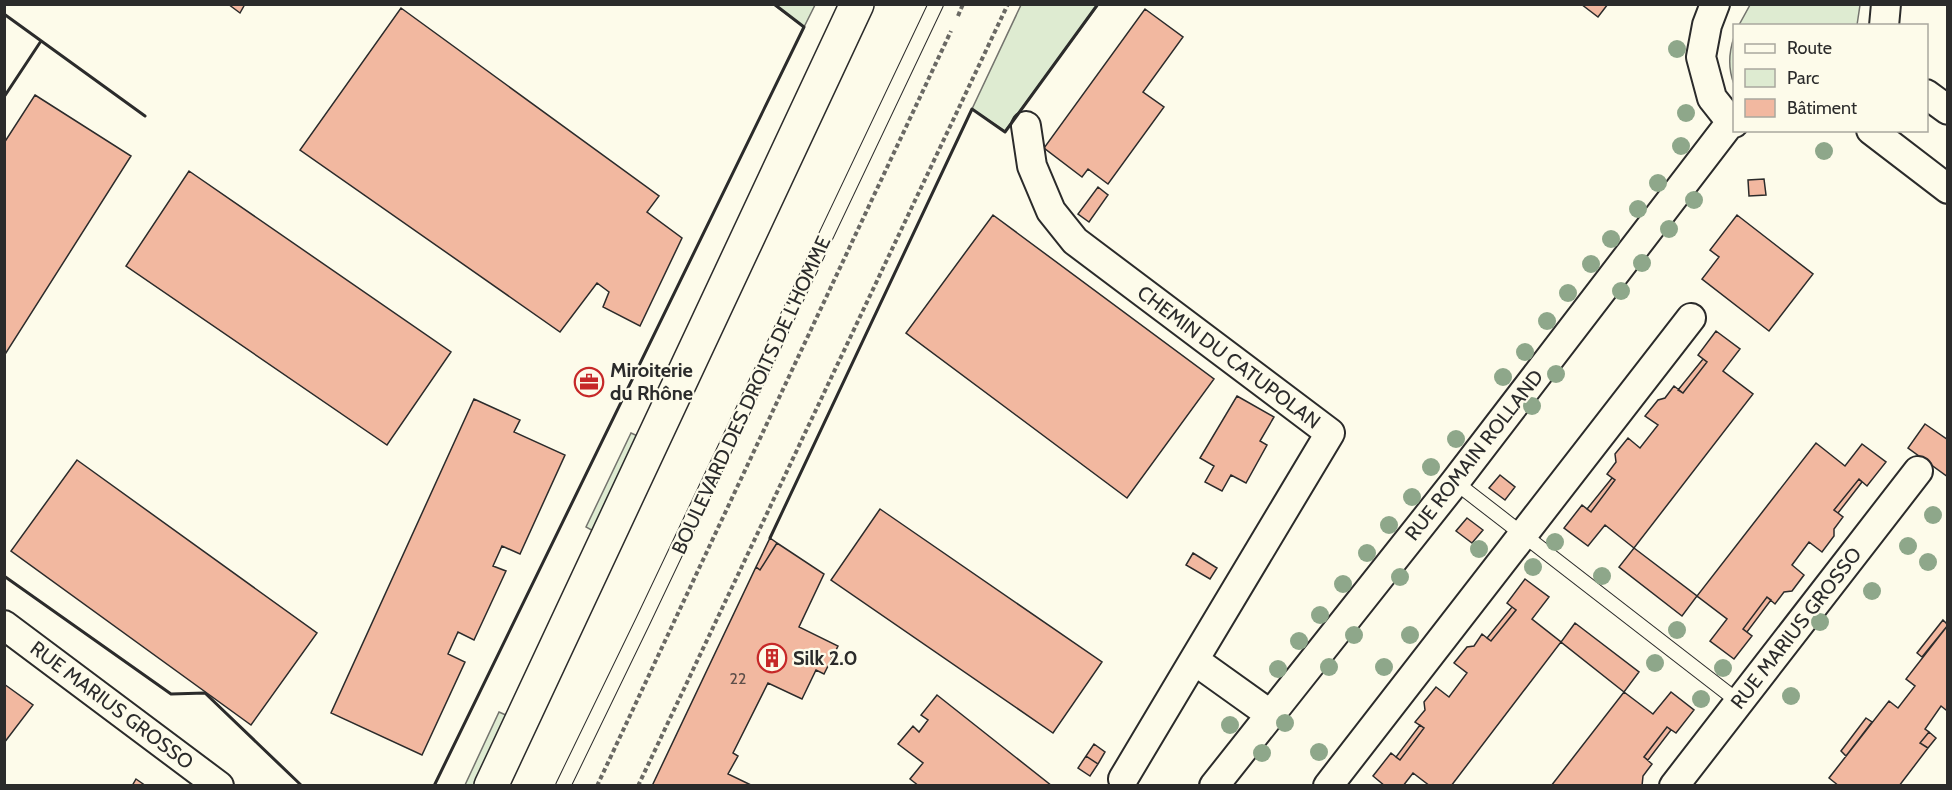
<svg xmlns="http://www.w3.org/2000/svg" width="1952" height="790" viewBox="0 0 1952 790" font-family="Cabin,sans-serif">
  <style>
    .green { fill: #deebd1; stroke: #74746e; stroke-width: 1.5 }
    .building { fill: #f2b8a0; stroke: #2b2b2b; stroke-width: 1.5 }
    .lines { fill: none; stroke-linecap: round; stroke-linejoin: round }
    .lane-casing { stroke: #2b2b2b; stroke-width: 16 }
    .street-casing { stroke: #2b2b2b; stroke-width: 32 }
    .primary-casing { stroke: #2b2b2b; stroke-width: 36 }
    .path { stroke: #6a6964; stroke-width: 4; stroke-dasharray: 4.5 3; stroke-linecap: butt }
    .lane { stroke: #fdfbea; stroke-width: 14 }
    .street { stroke: #fdfbea; stroke-width: 28 }
    .primary { stroke: #fdfbea; stroke-width: 33 }
    .wall { stroke: #2b2b2b; stroke-width: 3 }
    .tree { fill: #8ea78a }
    .labels { text-anchor: middle; dominant-baseline: central; stroke-width: 4.5; stroke-linejoin: round; paint-order: stroke }
    .number-label { font-size: 16px; fill: #5d4e48 }
    .street-label { font-size: 20px; fill: #2b2b2b; stroke: #fdfbea }
    .poi-label { font-size: 20px; font-weight: bold; fill: #2b2b2b; stroke: #fdfbea; text-anchor: start }
  </style>
  <rect width="100%" height="100%" fill="#fdfbea"/>
  <path class="green" d="M774,5H815L804,27Z
    M1021,5H1098L1005,131L972,109Z
    M1750,5L1751,4L1860,5L1857,25H1739Z
    M1734,37V84C1728,69 1729,52 1734,37Z
    M631,433L640,437L595,532L586,527Z
    M499,712L508,716L476,785H465Z"/>
  <path class="building" d="M228,4H245L240,13Z
    M1581,4H1608L1598,17Z
    M401,8L659,196L647,212L682,238L640,326L603,307L609,292L597,283L560,332L300,150Z
    M1145,9L1183,37L1143,92L1164,107L1108,184L1088,169L1082,177L1044,148Z
    M35,95L131,156L4,356V143Z
    M189,171L451,352L387,445L126,266Z
    M1764,179L1766,195L1749,196L1748,180Z
    M1098,187L1108,195L1089,222L1078,214Z
    M993,215L1214,379L1127,498L906,333Z
    M1737,215L1813,274L1769,331L1702,279L1719,257L1710,250Z
    M1716,331L1740,349L1723,371L1753,394L1634,548L1605,525L1588,546L1564,528L1582,505L1591,512L1615,480L1607,474L1616,462L1615,454L1628,438L1640,448L1658,425L1645,416L1658,400L1665,398L1674,386L1683,393L1707,362L1698,355Z
    M1703,359L1707,362L1683,393L1678,390Z
    M1237,396L1274,417L1260,441L1267,445L1246,483L1231,475L1222,491L1205,482L1214,466L1200,458Z
    M474,399L520,420L514,432L565,455L520,554L502,546L493,566L506,571L474,640L458,632L448,654L465,662L422,755L331,713Z
    M1925,424L1948,440V477L1908,448Z
    M1816,443L1845,466L1862,444L1886,462L1867,486L1859,479L1834,510L1843,517L1834,529V536L1822,552L1809,542L1792,565L1804,575L1792,591L1784,592L1775,604L1767,597L1743,629L1752,636L1734,659L1710,641L1727,619L1697,596Z
    M77,460L317,633L251,725L11,551Z
    M1500,475L1515,487L1505,500L1489,488Z
    M1612,478L1615,480L1591,512L1587,509Z
    M1859,479L1862,482L1838,513L1834,510Z
    M880,509L1102,662L1053,733L831,580Z
    M1467,518L1483,530L1472,543L1456,531Z
    M770,538L777,543L760,570L756,567Z
    M777,543L824,574L799,627L838,646L824,674L816,670L802,699L768,683L733,753L738,756L728,774L753,786H652L756,567L760,570Z
    M1634,548L1697,596L1682,616L1619,567Z
    M1193,553L1217,568L1210,579L1186,565Z
    M1525,579L1549,597L1532,619L1561,642L1451,786H1430L1413,773L1403,786H1385L1373,776L1391,753L1400,760L1424,728L1415,722L1425,710L1424,702L1436,687L1449,697L1467,673L1454,663L1467,647L1474,646L1482,634L1491,641L1516,610L1507,603Z
    M1767,597L1771,600L1747,632L1743,629Z
    M1512,607L1516,610L1491,641L1487,638Z
    M1943,620L1948,625L1922,657L1917,653Z
    M1575,623L1639,672L1624,692L1561,642Z
    M1948,625V707L1946,710L1941,706L1925,729L1929,732L1920,743L1928,748L1899,786H1839L1829,778L1889,701L1898,708L1915,686L1906,679Z
    M4,684L33,705L4,743Z
    M1624,692L1653,714L1671,692L1694,710L1676,733L1667,727L1644,757L1652,764L1643,776L1642,786H1551Z
    M937,695L1052,786H919L910,779L923,763L898,744L913,726L919,732L928,720L921,715Z
    M1866,718L1872,722L1846,756L1841,751Z
    M1420,725L1424,728L1400,760L1396,757Z
    M1667,727L1671,730L1648,760L1644,757Z
    M1929,732L1936,738L1928,748L1920,743Z
    M1094,744L1105,752L1098,764L1086,756Z
    M1086,756L1098,764L1090,776L1078,768Z
    M136,779L146,786H132Z"/>
  <g class="lines">
    <g class="lane-casing">
      <path id="lane" d="M1455,482L1739,702
        M563,786L643,621L936,4"/>
    </g>
    <g class="street-casing">
      <path id="street" d="M1715,4L1707,25L1701,57L1712,98L1731,122L1734,123
        M1884,26L1886,4
        M1926,94L1948,110
        M1026,126L1032,166L1051,211L1075,241L1330,433L1194,660L1271,715
        M1871,130L1948,189
        M4,625L219,786
        M1123,779L1194,660
        M1214,786L1455,482L1731,122
        M1328,786L1691,318
        M1674,786L1918,471"/>
    </g>
    <g class="primary-casing">
      <path id="primary" d="M491,786L857,4"/>
    </g>
    <path class="path" d="M958,16L963,4
      M597,786L951,31
      M638,786L1008,4"/>
    <use href="#lane" class="lane"/>
    <use href="#street" class="street"/>
    <use href="#primary" class="primary"/>
    <path class="wall" d="M4,14L145,116
      M4,97L41,41
      M770,538L972,109L1005,132L1098,4
      M4,576L171,694L205,693L302,786
      M434,786L804,27L774,4"/>
  </g>
  <g class="tree">
    <circle cx="1677" cy="49" r="9"/>
    <circle cx="1686" cy="113" r="9"/>
    <circle cx="1681" cy="146" r="9"/>
    <circle cx="1824" cy="151" r="9"/>
    <circle cx="1658" cy="183" r="9"/>
    <circle cx="1694" cy="200" r="9"/>
    <circle cx="1638" cy="209" r="9"/>
    <circle cx="1669" cy="229" r="9"/>
    <circle cx="1611" cy="239" r="9"/>
    <circle cx="1642" cy="263" r="9"/>
    <circle cx="1591" cy="264" r="9"/>
    <circle cx="1621" cy="291" r="9"/>
    <circle cx="1568" cy="293" r="9"/>
    <circle cx="1547" cy="321" r="9"/>
    <circle cx="1525" cy="352" r="9"/>
    <circle cx="1556" cy="374" r="9"/>
    <circle cx="1503" cy="377" r="9"/>
    <circle cx="1532" cy="406" r="9"/>
    <circle cx="1456" cy="439" r="9"/>
    <circle cx="1431" cy="467" r="9"/>
    <circle cx="1412" cy="497" r="9"/>
    <circle cx="1933" cy="515" r="9"/>
    <circle cx="1389" cy="525" r="9"/>
    <circle cx="1555" cy="542" r="9"/>
    <circle cx="1908" cy="546" r="9"/>
    <circle cx="1479" cy="549" r="9"/>
    <circle cx="1367" cy="553" r="9"/>
    <circle cx="1928" cy="562" r="9"/>
    <circle cx="1533" cy="567" r="9"/>
    <circle cx="1602" cy="576" r="9"/>
    <circle cx="1400" cy="577" r="9"/>
    <circle cx="1343" cy="584" r="9"/>
    <circle cx="1872" cy="591" r="9"/>
    <circle cx="1320" cy="615" r="9"/>
    <circle cx="1820" cy="622" r="9"/>
    <circle cx="1677" cy="630" r="9"/>
    <circle cx="1354" cy="635" r="9"/>
    <circle cx="1410" cy="635" r="9"/>
    <circle cx="1299" cy="641" r="9"/>
    <circle cx="1655" cy="663" r="9"/>
    <circle cx="1329" cy="667" r="9"/>
    <circle cx="1384" cy="667" r="9"/>
    <circle cx="1723" cy="668" r="9"/>
    <circle cx="1278" cy="669" r="9"/>
    <circle cx="1791" cy="696" r="9"/>
    <circle cx="1701" cy="699" r="9"/>
    <circle cx="1285" cy="723" r="9"/>
    <circle cx="1230" cy="725" r="9"/>
    <circle cx="1319" cy="752" r="9"/>
    <circle cx="1262" cy="753" r="9"/>
  </g>
  <defs>
    <g id="office-ring" transform="scale(1.5)"><circle r="9.5" fill="#fdfbea" stroke="#c62828" stroke-width="1.5"/><path d="M-6-3h4V-5.5h4V-3h4V5H-6ZM-1-4.5V-3h2v-1.5ZM-6 0V1H6V0Z" fill="#c62828"/></g>
    <g id="building-ring" transform="scale(1.5)"><circle r="9.5" fill="#fdfbea" stroke="#c62828" stroke-width="1.5"/><path d="M-4-6H4V6H1V3H-1V6H-4ZM-2.5-4.3h1.7v1.8h-1.7ZM.8-4.3h1.7v1.8H.8ZM-2.5-1h1.7V.8h-1.7ZM.8-1h1.7V.8H.8Z" fill="#c62828"/></g>
  </defs>
  <g fill-rule="evenodd">
    <use href="#office-ring" x="589" y="382"/>
    <use href="#building-ring" x="772" y="658"/>
  </g>
  <g class="labels">
    <g class="number-label">
      <text x="738" y="678">22</text>
    </g>
    <g class="street-label">
      <text transform="translate(1229 357) rotate(37)">CHEMIN DU CATUPOLAN</text>
      <text transform="translate(751 395) rotate(-65)">BOULEVARD DES DROITS DE L'HOMME</text>
      <text transform="translate(1474 455) rotate(-52)">RUE ROMAIN ROLLAND</text>
      <text transform="translate(1796 628) rotate(-52)">RUE MARIUS GROSSO</text>
      <text transform="translate(112 705) rotate(37)">RUE MARIUS GROSSO</text>
    </g>
    <g class="poi-label">
      <text x="610" y="370">Miroiterie<tspan x="610" dy="23">du Rhône</tspan></text>
      <text x="793" y="658">Silk 2.0</text>
    </g>
  </g>
  <rect width="1952" height="790" fill="none" stroke="#2b2b2b" stroke-width="12"/>
  <rect x="1733" y="24" width="195" height="108" fill="#fdfbea" stroke="#a9a89e" stroke-width="1.5"/>
  <rect x="1745" y="44" width="30" height="9" fill="#fdfbea" stroke="#a9a89e" stroke-width="1.5"/>
  <text x="1787" y="54" font-size="18" fill="#2b2b2b">Route</text>
  <rect x="1745" y="69" width="30" height="18" fill="#deebd1" stroke="#a9a89e" stroke-width="1.5"/>
  <text x="1787" y="84" font-size="18" fill="#2b2b2b">Parc</text>
  <rect x="1745" y="99" width="30" height="18" fill="#f2b8a0" stroke="#a9a89e" stroke-width="1.5"/>
  <text x="1787" y="114" font-size="18" fill="#2b2b2b">Bâtiment</text>
</svg>
